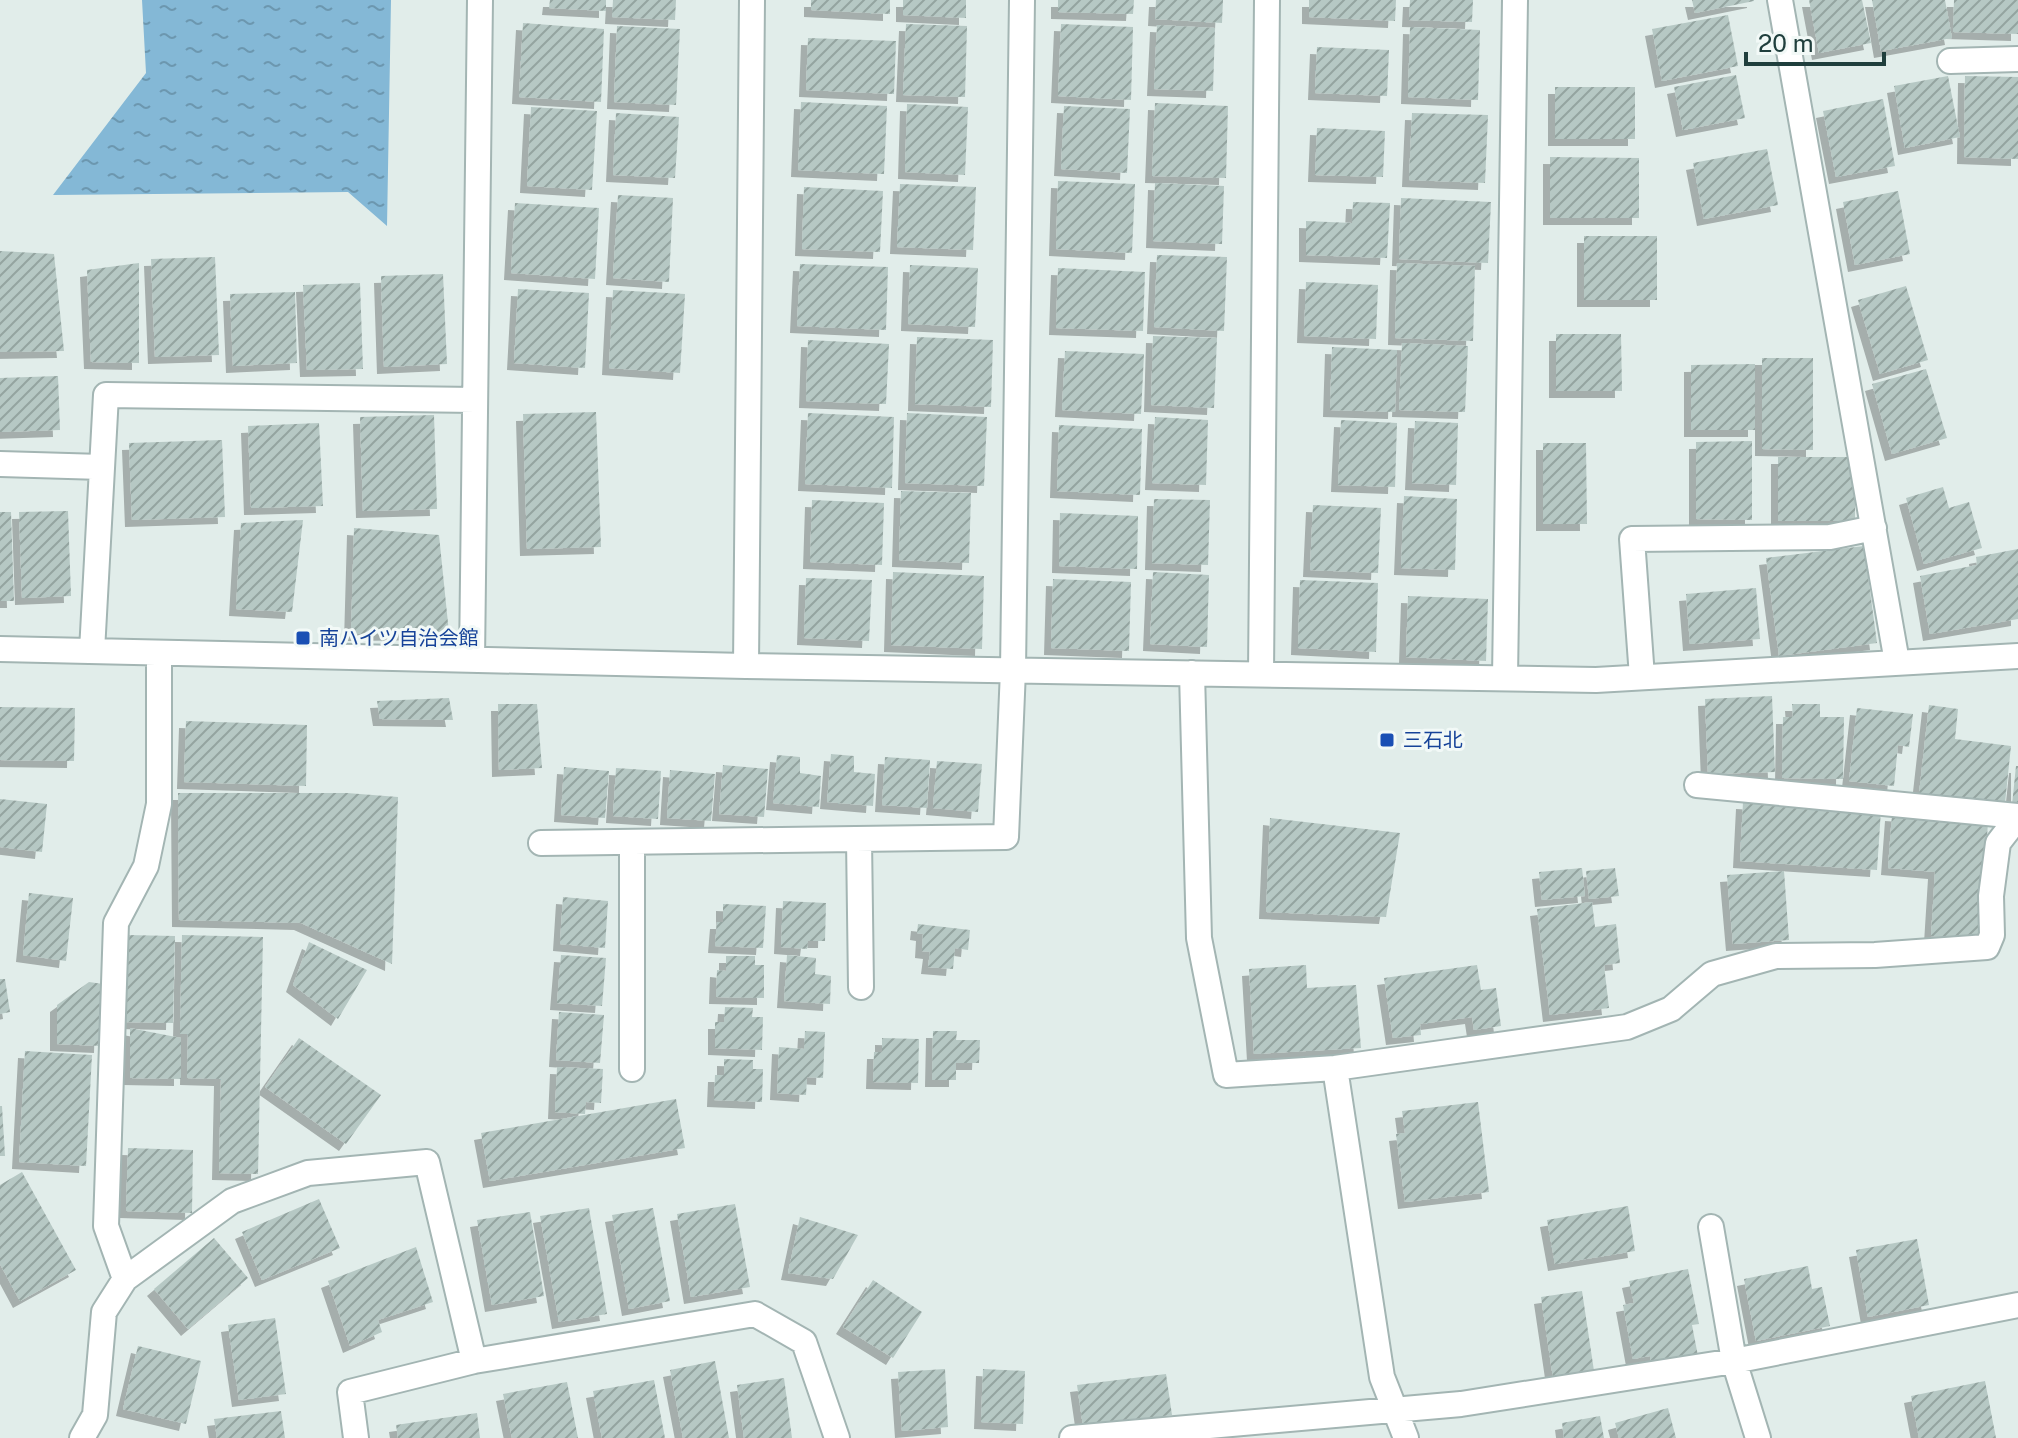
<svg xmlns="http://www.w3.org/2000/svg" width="2018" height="1438" viewBox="0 0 2018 1438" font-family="'Public Sans','Noto Sans JP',sans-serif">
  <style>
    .water { fill: url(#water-ripples) }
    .building { fill: url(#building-hatch); filter: url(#shadow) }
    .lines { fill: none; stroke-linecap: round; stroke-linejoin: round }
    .minor-casing { stroke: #a3b5b3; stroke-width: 28 }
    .minor { stroke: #fff; stroke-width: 24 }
    .transit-dot { fill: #1a4fb4; stroke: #f2f9f7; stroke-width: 3 }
    .labels { text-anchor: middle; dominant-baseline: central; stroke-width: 6; stroke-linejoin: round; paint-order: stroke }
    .transit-label { font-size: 20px; fill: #164399; stroke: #f2f9f7; text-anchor: start }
  </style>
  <defs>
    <pattern id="water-ripples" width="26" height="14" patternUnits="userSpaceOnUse" patternTransform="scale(2)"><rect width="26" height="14" fill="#84b8d6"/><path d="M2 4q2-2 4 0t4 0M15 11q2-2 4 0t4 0" fill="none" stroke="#6c97af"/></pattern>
    <pattern id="building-hatch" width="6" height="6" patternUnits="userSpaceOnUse" patternTransform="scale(2)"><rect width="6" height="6" fill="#b6c8c4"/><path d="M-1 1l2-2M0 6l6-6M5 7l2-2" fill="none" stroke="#94a4a0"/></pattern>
    <filter id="shadow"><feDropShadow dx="-7" dy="7" stdDeviation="0" flood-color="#0004"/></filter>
  </defs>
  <rect width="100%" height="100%" fill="#e1edea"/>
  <path class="water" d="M142,0H391L387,226L348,192L53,195L146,73Z"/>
  <path class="building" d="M550,0H606V11L549,8Z
    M613,0H676L675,20L612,17Z
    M811,0H890V14L811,10Z
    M903,0H966V18L903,15Z
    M1058,0H1134L1133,14L1058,12Z
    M1156,0H1223L1222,23L1155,19Z
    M1309,0H1396L1395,21L1309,17Z
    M1410,0H1473L1472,22L1409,20Z
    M1692,0H1754V1L1695,13Z
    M1809,0H1862L1871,43L1819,53Z
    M1872,0H1945L1952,38L1881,51Z
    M1954,0H2018V34L1953,32Z
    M1728,15L1738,66L1662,81L1652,29Z
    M523,23L604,29L601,102L519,97Z
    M906,24L967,26L965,97L903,95Z
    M1061,24L1133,27L1131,100L1058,96Z
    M1157,25L1215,28L1213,91L1154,89Z
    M617,26L680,29L676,105L614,102Z
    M1410,27L1480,30L1478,100L1408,97Z
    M808,38L896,41L894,94L806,90Z
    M1317,47L1389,50L1387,96L1315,93Z
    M1736,75L1745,118L1683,130L1674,87Z
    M1948,76L1960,137L1905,148L1894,86Z
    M1965,76L2018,77V159L1964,157Z
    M1555,87H1635V139H1555Z
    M1883,99L1895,166L1836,177L1823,111Z
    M801,102L887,106L884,174L798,170Z
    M1155,103L1228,106L1226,178L1152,176Z
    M907,104L968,107L965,175L905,172Z
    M1064,106L1130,109L1127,173L1061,169Z
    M531,107L597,111L592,190L527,186Z
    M616,113L679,117L675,178L613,175Z
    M1412,113L1488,115L1485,183L1409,180Z
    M1317,128L1385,131L1383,177L1315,175Z
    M1767,149L1778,205L1704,219L1693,163Z
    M1550,157L1639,158V218H1550Z
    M1058,181L1135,184L1132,253L1056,249Z
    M1155,183L1224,186L1222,244L1153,241Z
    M900,184L976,187L973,250L897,247Z
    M804,187L883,191L880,252L802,249Z
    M1898,191L1910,254L1855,265L1843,202Z
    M618,195L673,198L669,282L613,278Z
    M1401,198L1491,202L1488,263L1399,259Z
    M1353,202L1390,203L1387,258L1306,255V221L1352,223Z
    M515,203L599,208L595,279L511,273Z
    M1584,236H1657V300H1584Z
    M0,251L54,254L64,351L0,352Z
    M1157,255L1227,257L1224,331L1154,327Z
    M215,257L219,355L155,357L151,259Z
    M139,263V363L91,362L87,270Z
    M1397,263L1475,266L1473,341L1395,338Z
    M800,264L888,267L886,330L797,326Z
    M910,265L978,268L975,327L908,324Z
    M1058,268L1145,272L1143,331L1056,328Z
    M443,274L447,364L384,367L381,276Z
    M1306,282L1378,285L1376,339L1304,336Z
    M360,283L363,369L307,370L303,285Z
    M1906,286L1928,360L1880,374L1858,300Z
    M518,289L589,293L585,368L514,363Z
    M613,290L685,294L680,373L609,368Z
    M295,292L297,363L233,366L230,294Z
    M1556,334H1621L1622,391H1556Z
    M1153,336L1217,338L1214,408L1151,405Z
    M917,337L993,340L991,407L915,404Z
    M808,340L889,344L886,404L806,401Z
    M1402,343L1468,346L1465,412L1399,410Z
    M1332,347L1397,350L1395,412L1330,410Z
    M1065,351L1144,354L1141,414L1062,410Z
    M1762,358H1813V450L1762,449Z
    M1755,364V430H1691V365Z
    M1926,369L1947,438L1892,454L1872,384Z
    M58,376L60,430L0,432V378Z
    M596,412L601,547L527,549L523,414Z
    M808,413L894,417L892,488L805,484Z
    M907,413L987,417L984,486L905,483Z
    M434,415L437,509L363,511L360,417Z
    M1155,417L1208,420L1206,485L1152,483Z
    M1341,420L1397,423L1395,487L1338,485Z
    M1415,421L1458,423L1456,485L1412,483Z
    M319,423L323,506L251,508L248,426Z
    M1059,425L1142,429L1140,495L1057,491Z
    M222,440L225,517L132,520L129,443Z
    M1752,441V520L1696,519V442Z
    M1543,443H1586L1587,524H1543Z
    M1778,457H1855V521H1778Z
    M1943,487L1949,508L1969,502L1982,548L1924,564L1906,498Z
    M901,491L971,493L969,563L899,560Z
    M1404,496L1457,499L1455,570L1401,568Z
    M1154,499L1210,500L1208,565L1152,563Z
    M812,500L884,503L882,565L810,562Z
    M1313,505L1381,508L1378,573L1310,570Z
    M68,511L71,596L22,598L19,512Z
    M0,512H11L14,601H0Z
    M1060,513L1138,516L1137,569L1059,566Z
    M303,520L292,612L236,609L241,523Z
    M354,528L439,535L449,633L351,634Z
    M1864,546L1877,643L1779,656L1766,558Z
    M2018,549V619L1930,634L1920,576L1977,565L1976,557Z
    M893,572L984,576L982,649L891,645Z
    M1153,572L1209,575L1207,647L1150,644Z
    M806,578L872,580L869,641L804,638Z
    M1053,579L1131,582L1129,651L1051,648Z
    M1300,580L1378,583L1376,652L1298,648Z
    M1756,588L1760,639L1690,644L1686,594Z
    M1408,596L1488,599L1486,661L1406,657Z
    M1772,696L1775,772L1708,774L1705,699Z
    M449,698L453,720L380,719L377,701Z
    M498,704H537L542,768L499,770Z
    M1792,704H1820V717H1844L1843,779L1782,778L1783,717H1793Z
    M1929,705L1958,709L1955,739L2011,746L2005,803L1919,794Z
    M0,707L75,708L74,761L0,760Z
    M1857,708L1913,714L1909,747L1898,745L1894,786L1849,781Z
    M186,721L307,725L306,786L184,782Z
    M831,754L854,756V772L875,774L873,806L827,802Z
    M777,755L800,757V773L821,776L819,807L773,803Z
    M885,757L930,760L927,808L882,805Z
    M937,761L982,764L978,812L933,808Z
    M723,765L768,769L764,817L719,814Z
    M2016,766H2018V806L2012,805Z
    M564,767L609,771L605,818L561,815Z
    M616,768L661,771L658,819L613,816Z
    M670,770L715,774L711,821L667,818Z
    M178,793H347L398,797L392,964L301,923L179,920Z
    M0,799L47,804L42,852L0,847Z
    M1743,802L1881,810L1877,870L1740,861Z
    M1892,814L1988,821L1981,940L1931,936L1935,872L1888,868Z
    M1270,818L1400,833L1386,917L1266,912Z
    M1582,868L1585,896L1542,900L1539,872Z
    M1615,868L1619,896L1589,899L1586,871Z
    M1784,871L1789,940L1733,944L1727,875Z
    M29,893L73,898L66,961L23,955Z
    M563,897L608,901L605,948L560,944Z
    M783,901L826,903L825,941H808L807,949L781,947Z
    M1592,902L1595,927L1616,924L1620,963L1604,965L1609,1008L1550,1015L1537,909Z
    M723,904L766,906L763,948L715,946L717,922H723Z
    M918,924L970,930L968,950L955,948L953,969L928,967L930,952L922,951L923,934L917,933Z
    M127,935L175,936L173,1023L125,1022Z
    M182,935L263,937L258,1174L219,1173L221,1079L187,1078L188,1034H180Z
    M309,942L367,970L338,1019L293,985Z
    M561,955L606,958L602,1006L557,1003Z
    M787,955L816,958L815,974L831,976L830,1004L784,1001Z
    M726,956H755V965H764V998L716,997L717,970L726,971Z
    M1306,965L1307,988L1356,985L1361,1048L1254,1054L1249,969Z
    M1477,965L1481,990L1496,988L1501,1026L1474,1030L1472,1017L1420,1024L1421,1035L1393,1038L1384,978Z
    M0,979H5L10,1012L0,1014Z
    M89,982L103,984L101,1046L57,1044V1005Z
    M725,1007L753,1008L752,1017H763L762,1050L715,1048V1022H724Z
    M559,1012L604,1015L600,1063L556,1060Z
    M130,1028L181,1038V1079L130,1078Z
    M805,1031L825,1032L823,1078L807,1077L806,1095L777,1093L779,1047L804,1049Z
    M933,1031H957L956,1040H980L979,1063H956V1080H932Z
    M299,1038L381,1095L346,1144L265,1087Z
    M882,1038L919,1039L918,1083L873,1082L874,1052H882Z
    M25,1051L92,1055L86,1166L19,1162Z
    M724,1059L753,1060V1069H763L762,1102L714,1100L715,1075H724Z
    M557,1067L603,1069L601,1103L586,1102L585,1114L555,1112Z
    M676,1099L685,1148L490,1181L481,1133Z
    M1478,1102L1489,1192L1405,1202L1396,1134L1405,1133L1402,1111Z
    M0,1106H2L5,1156H0Z
    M128,1148L193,1150L192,1213L126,1211Z
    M22,1172L76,1270L20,1301L0,1264V1185Z
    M319,1199L340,1248L262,1280L242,1232Z
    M735,1204L750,1287L691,1297L677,1214Z
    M1628,1206L1635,1251L1555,1264L1547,1220Z
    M589,1208L607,1314L559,1322L540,1216Z
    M653,1208L670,1301L629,1309L612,1215Z
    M530,1212L544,1296L492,1305L477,1220Z
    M800,1217L858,1235L833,1279L788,1273Z
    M214,1238L248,1278L188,1329L154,1289Z
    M1917,1239L1929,1305L1868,1317L1856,1250Z
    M416,1247L433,1302L378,1320L382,1332L350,1346L328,1281Z
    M1808,1266L1812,1289L1822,1287L1830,1326L1756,1341L1744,1279Z
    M1688,1269L1699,1324L1692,1325L1698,1356L1651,1364L1650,1356L1633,1359L1623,1305L1634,1303L1629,1281Z
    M873,1280L922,1312L893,1358L843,1327Z
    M1582,1291L1594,1371L1553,1378L1541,1297Z
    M275,1318L286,1394L239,1400L228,1325Z
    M138,1346L201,1361L186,1424L123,1409Z
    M715,1361L729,1438H683L670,1370Z
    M945,1369L948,1427L902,1431L898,1372Z
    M983,1369L1025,1371L1023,1424L981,1422Z
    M1166,1374L1172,1415L1083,1426L1077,1385Z
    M784,1378L792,1438H744L737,1385Z
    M654,1380L665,1438H602L593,1391Z
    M1985,1381L1996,1438H1919L1911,1396Z
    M567,1382L578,1438H512L503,1394Z
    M1668,1408L1676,1438H1619L1615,1423Z
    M281,1411L285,1438H217L214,1419Z
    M477,1413L480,1438H398L396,1425Z
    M1600,1416L1604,1438H1564L1562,1423Z"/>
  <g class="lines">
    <g class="minor-casing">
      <path id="minor" d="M1780,0L1897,662
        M1950,61L2018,59
        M0,464L102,467
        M0,649L746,666L1596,680L2018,656
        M92,651L106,395L475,400
        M472,660L480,0
        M746,666L752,0
        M1192,673L1199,938L1226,1075L1335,1068L1627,1027L1671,1009L1712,974L1776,956L1875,955L1987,947L1992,935L1991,896L1998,843L2018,817
        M1261,674L1267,0
        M1642,677L1632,539L1830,537L1874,528
        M1505,678L1515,0
        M1697,785L2018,816
        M859,839L861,987
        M632,842V1069
        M541,843L1006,837L1013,670L1022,0
        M1335,1068L1382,1377L1406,1438
        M1711,1227L1734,1361L1758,1438
        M125,1279L106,1226L116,923L146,866L159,804V653
        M82,1438L95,1415L104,1312L125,1279L232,1201L308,1173L427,1162L474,1361
        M356,1438L350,1392L474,1361L755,1314L804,1342L837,1438
        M1072,1438L1461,1404L1734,1361L2018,1305"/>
    </g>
    <use href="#minor" class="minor"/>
  </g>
  <g class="transit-dot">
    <rect x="295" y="630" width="16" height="16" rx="4"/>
    <rect x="1379" y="732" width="16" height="16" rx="4"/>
  </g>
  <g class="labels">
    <g class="transit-label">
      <text x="319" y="638">南ハイツ自治会館</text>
      <text x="1403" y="740">三石北</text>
    </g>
  </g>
  <path d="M1746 52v12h138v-12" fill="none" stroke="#203f3d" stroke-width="4"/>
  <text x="1758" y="52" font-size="24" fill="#203f3d" stroke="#f2f9f7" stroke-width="6" paint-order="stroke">20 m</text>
</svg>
